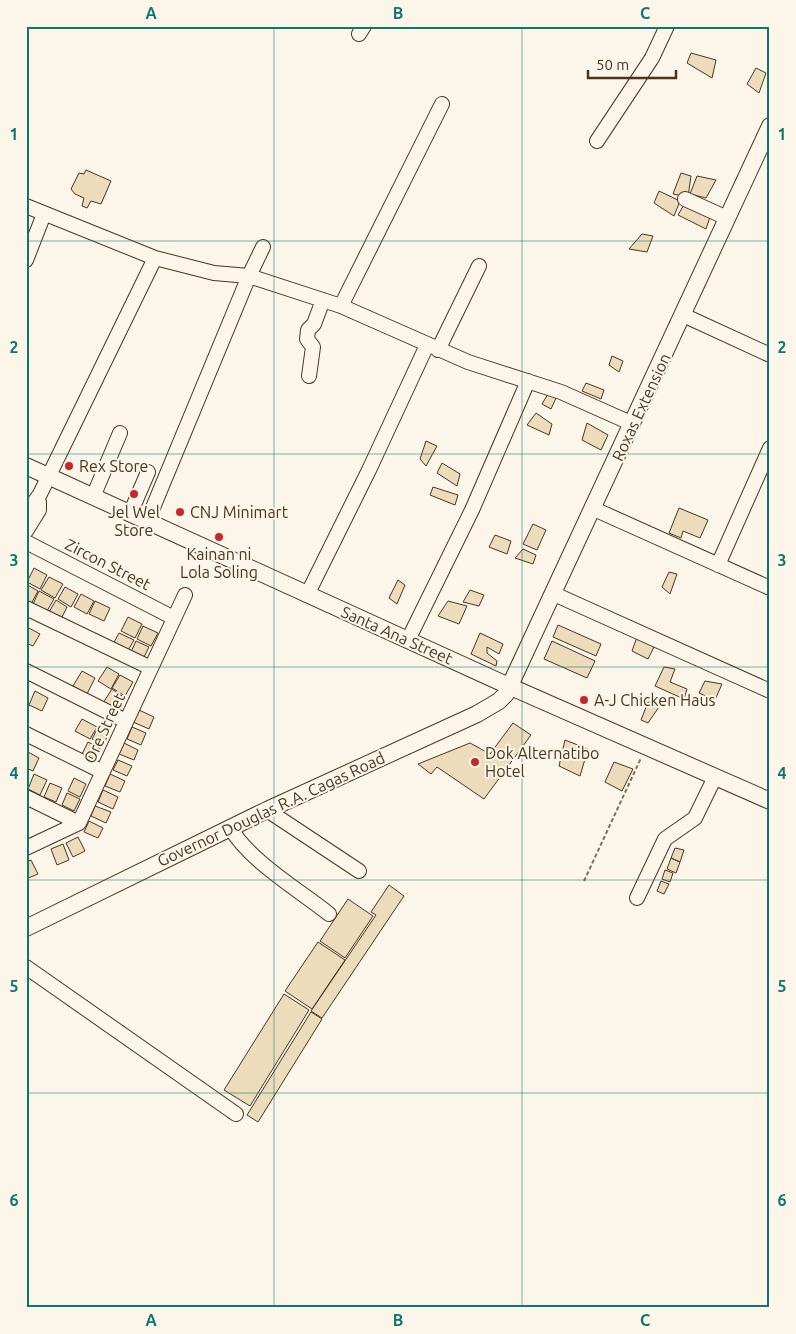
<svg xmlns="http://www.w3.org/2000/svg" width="796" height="1334" viewBox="0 0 796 1334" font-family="Ubuntu,sans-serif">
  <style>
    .building { fill: #ecdcbc; stroke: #4a3520 }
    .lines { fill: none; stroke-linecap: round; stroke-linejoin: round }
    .minor-casing { stroke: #4a3520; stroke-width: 16 }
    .major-casing { stroke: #4a3520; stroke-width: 18 }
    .path { stroke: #7f6f5c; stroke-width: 2; stroke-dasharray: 4 2.5; stroke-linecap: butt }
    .minor { stroke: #fbf6e9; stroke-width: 14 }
    .major { stroke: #fbf6e9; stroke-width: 16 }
    .grid { fill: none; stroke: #0f766e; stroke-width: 1; stroke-opacity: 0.55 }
    .poi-dot { fill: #c62828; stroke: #fbf6e9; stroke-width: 2 }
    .labels { text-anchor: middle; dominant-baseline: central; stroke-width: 4; stroke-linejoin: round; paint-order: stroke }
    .street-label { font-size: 16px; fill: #4a3520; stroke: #fbf6e9 }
    .poi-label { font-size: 16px; fill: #4a3520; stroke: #fbf6e9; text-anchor: start }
    .neatline { fill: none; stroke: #0f766e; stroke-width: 2 }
    .grid-label { font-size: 16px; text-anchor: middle; font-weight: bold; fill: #0f766e }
  </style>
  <rect width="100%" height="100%" fill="#fbf6e9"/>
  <path class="building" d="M691,53L716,60L712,78L687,63Z
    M756,68L766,73L759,93L747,84Z
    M86,170L111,181L101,204L91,201L87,208L82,206L84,198L75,194L71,189L79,173L84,174Z
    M681,173L691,176L688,197L673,194Z
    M697,176L716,180L706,198L690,194Z
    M659,191L680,201L674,216L654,203Z
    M685,203L711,214L706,229L678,215Z
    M642,234L653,236L647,252L629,249Z
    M612,356L623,361L619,372L609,365Z
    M586,383L604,390L601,399L582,391Z
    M548,394L556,398L551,409L542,404Z
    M536,413L552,424L549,435L527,425Z
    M587,423L608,435L601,450L582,440Z
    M426,441L437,446L426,466L420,459Z
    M442,463L460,474L457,486L437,473Z
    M433,487L458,495L455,505L430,495Z
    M679,508L708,520L700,538L683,531L681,538L669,533Z
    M533,524L546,530L537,550L523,544Z
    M495,535L511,541L507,554L489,547Z
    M523,549L536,555L533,564L515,558Z
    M34,568L47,575L40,589L27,582Z
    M669,572L677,574L670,594L662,587Z
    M49,577L63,584L55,598L41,590Z
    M398,580L405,585L397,604L389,598Z
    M26,584L38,591L31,604L26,601Z
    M65,587L78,594L71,607L58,599Z
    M470,590L484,595L479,606L463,602Z
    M39,591L54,599L47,611L33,604Z
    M81,594L94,601L87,614L74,607Z
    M56,600L67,607L61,619L49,612Z
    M95,601L110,608L104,621L89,614Z
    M448,601L467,606L459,624L438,616Z
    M128,617L142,624L135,638L121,631Z
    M558,625L601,644L596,656L553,637Z
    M143,626L158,633L151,646L137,639Z
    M27,627L40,634L33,646L26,643Z
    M119,633L134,640L126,654L112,646Z
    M480,633L503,644L499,654L487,647V653L497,661L496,666L471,654Z
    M637,637L656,643L648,659L632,651Z
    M136,641L149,647L142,661L130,654Z
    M552,641L595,661L587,678L544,659Z
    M107,667L119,674L111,689L98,681Z
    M664,667L675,669L670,682L687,689L684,699L655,686Z
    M82,671L95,678L87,694L73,686Z
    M120,675L133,682L125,696L112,688Z
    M705,681L722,684L715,700L699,693Z
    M112,689L125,698L117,712L103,703Z
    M35,691L48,698L42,711L29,705Z
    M648,702L661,704L648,723L641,720Z
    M139,710L154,717L149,729L133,722Z
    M82,719L97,727L90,739L75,731Z
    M513,723L531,735L484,799L437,767L431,774L418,764L470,743L490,754Z
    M98,727L109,733L103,745L92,739Z
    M132,727L146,733L141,745L127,739Z
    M565,740L588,749L580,776L559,766Z
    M88,742L100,748L94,760L82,754Z
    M124,743L138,750L134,760L119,754Z
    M28,752L39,758L33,771L26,768Z
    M118,760L132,766L127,776L113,770Z
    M614,762L633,769L622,791L605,782Z
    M34,774L47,780L40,795L28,789Z
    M110,774L125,781L120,792L105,786Z
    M74,778L86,784L80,797L68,791Z
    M50,783L62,788L56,802L44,797Z
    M103,790L118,797L113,809L98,802Z
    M67,793L80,799L74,811L62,805Z
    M95,806L111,812L106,823L91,816Z
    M89,821L103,828L98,838L84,832Z
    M78,837L85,851L73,857L66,843Z
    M63,844L69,860L57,865L51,849Z
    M675,848L684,850L680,862L671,858Z
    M671,858L680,862L676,873L667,869Z
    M31,860L38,874L26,879V862Z
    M665,870L673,873L670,882L662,879Z
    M661,881L669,884L664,894L657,891Z
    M389,885L404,896L322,1018L311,1011L376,915L371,912Z
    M348,899L373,916L345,958L320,941Z
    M318,942L345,960L312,1009L285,991Z
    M284,994L309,1010L250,1106L224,1090Z
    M311,1012L322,1019L258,1122L247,1115Z"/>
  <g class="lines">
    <g class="minor-casing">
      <path id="minor" d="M359,34L364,26
        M597,141L652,58L667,26
        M685,199L727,218
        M26,206L155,258L214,273L249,276L341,306L468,362L561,392L633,424
        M26,260L44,214
        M341,306L442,104
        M683,315L770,355
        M438,350L479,266
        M309,376L313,347L307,339L308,330L314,324L323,300
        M93,497L120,433
        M594,509L770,588
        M26,514L40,494L155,258
        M130,514L148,472
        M147,522L249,276L263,247
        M26,531L39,510V502
        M26,542L174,618
        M718,565L770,448
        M554,594L770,691
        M307,595L369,470L427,345
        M26,608L151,668
        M408,640L472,510L528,381
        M26,671L126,721
        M26,734L103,772
        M26,797L79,823
        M267,810L359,871
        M230,827C248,860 299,890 329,914
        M26,848L79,823L185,595
        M637,898L665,839L695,818L715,777
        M26,967L236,1114"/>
    </g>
    <g class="major-casing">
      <path id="major" d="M26,466L511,687L770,801
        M26,928L267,810L477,714L499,701L506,694L770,126"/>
    </g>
    <path class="path" d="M584,881L641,758"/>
    <use href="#minor" class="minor"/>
    <use href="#major" class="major"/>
  </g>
  <path class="grid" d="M274,26V1308M522,26V1308M26,241H770M26,454H770M26,667H770M26,880H770M26,1093H770"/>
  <g class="poi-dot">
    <circle cx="69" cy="466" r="5"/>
    <circle cx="134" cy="494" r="5"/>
    <circle cx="180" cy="512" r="5"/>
    <circle cx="219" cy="537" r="5"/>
    <circle cx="584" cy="700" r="5"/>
    <circle cx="475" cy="762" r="5"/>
  </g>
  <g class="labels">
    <g class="street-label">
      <text transform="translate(641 407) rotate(-65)">Roxas Extension</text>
      <text transform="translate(108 564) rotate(27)">Zircon Street</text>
      <text transform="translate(397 635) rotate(24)">Santa Ana Street</text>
      <text transform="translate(104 728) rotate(-65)">Ore Street</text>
      <text transform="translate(271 809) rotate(-25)">Governor Douglas R.A. Cagas Road</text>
    </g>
    <g class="poi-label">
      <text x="79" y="466">Rex Store</text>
      <text x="134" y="512" text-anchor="middle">Jel Wel<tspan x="134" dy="18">Store</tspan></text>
      <text x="190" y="512">CNJ Minimart</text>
      <text x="219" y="554" text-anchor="middle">Kainan ni<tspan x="219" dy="18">Lola Soling</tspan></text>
      <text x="594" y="700">A-J Chicken Haus</text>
      <text x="485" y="753">Dok Alternatibo<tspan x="485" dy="18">Hotel</tspan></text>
    </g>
  </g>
  <rect width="796" height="1334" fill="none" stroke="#fbf6e9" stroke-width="55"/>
  <path d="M588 70v8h88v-8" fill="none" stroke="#4a3520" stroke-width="2.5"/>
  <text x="596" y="70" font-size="15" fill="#4a3520" stroke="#fbf6e9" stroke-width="4" paint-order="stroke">50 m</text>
  <rect x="28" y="28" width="740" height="1278" class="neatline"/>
  <g class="grid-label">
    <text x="151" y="19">A</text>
    <text x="398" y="19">B</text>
    <text x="645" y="19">C</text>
    <text x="14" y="140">1</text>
    <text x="782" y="140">1</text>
    <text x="14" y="353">2</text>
    <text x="782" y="353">2</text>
    <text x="14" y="566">3</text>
    <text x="782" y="566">3</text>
    <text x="14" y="779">4</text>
    <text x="782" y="779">4</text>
    <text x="14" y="992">5</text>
    <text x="782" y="992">5</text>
    <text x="14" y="1206">6</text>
    <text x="782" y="1206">6</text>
    <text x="151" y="1326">A</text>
    <text x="398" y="1326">B</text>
    <text x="645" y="1326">C</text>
  </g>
</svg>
